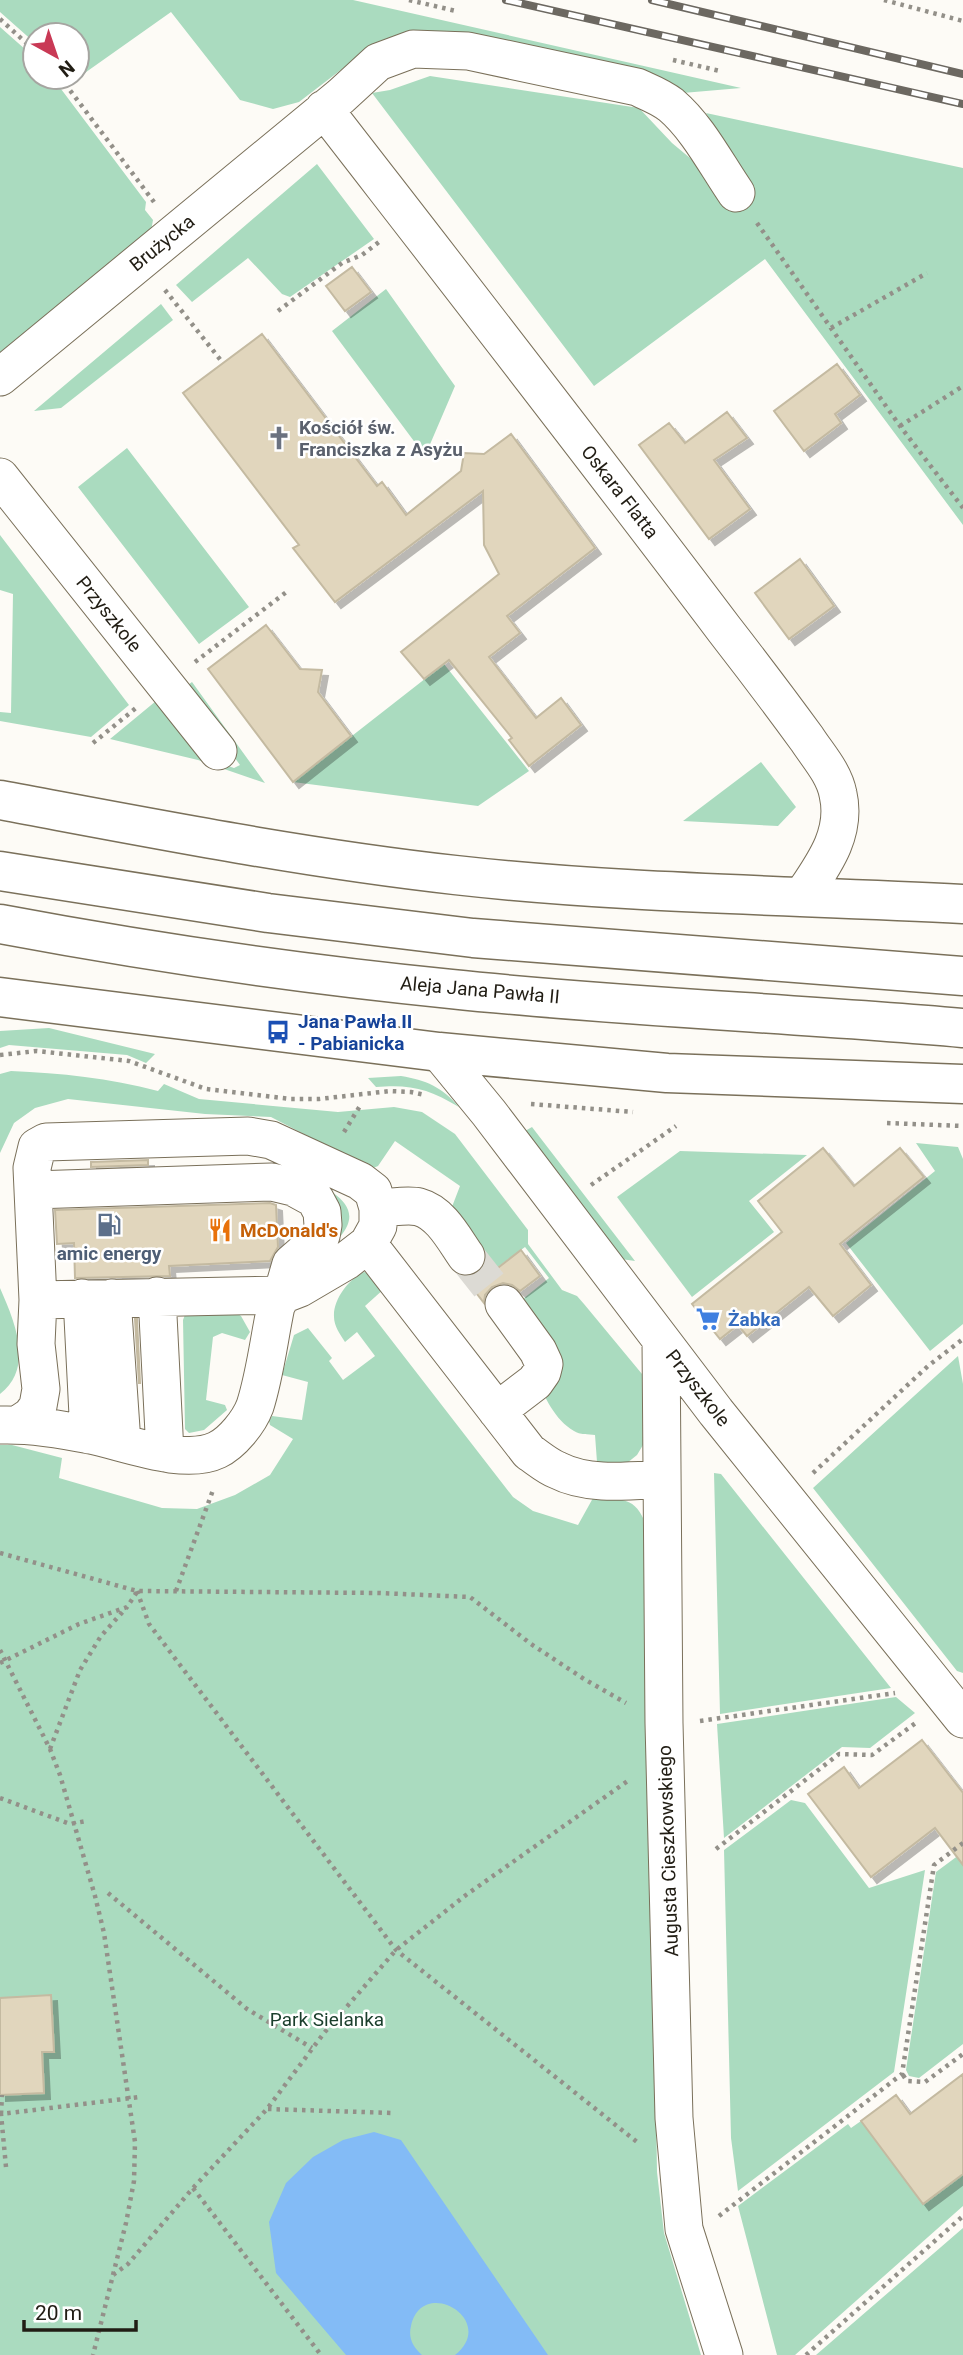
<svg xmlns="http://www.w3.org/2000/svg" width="963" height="2355" viewBox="0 0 963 2355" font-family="Roboto,sans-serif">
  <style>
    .green { fill: #aadbbf }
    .water { fill: #83bbf6 }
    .building { fill: #e1d6bd; stroke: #c4baa1; stroke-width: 2; filter: url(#shadow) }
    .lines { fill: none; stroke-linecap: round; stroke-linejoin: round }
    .minor-tunnel { stroke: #dcdad4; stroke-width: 37; stroke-dasharray: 37 18; stroke-linecap: butt }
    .minor-casing { stroke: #7a705a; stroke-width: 39 }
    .major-casing { stroke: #7a705a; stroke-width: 41 }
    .path { stroke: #939089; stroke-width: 4.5; stroke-dasharray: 3.5 5; stroke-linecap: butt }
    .minor { stroke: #fff; stroke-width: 37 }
    .major { stroke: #fff; stroke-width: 38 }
    .rail-casing { stroke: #6c6861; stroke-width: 8 }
    .rail { stroke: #fff; stroke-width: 5; stroke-dasharray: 16; stroke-linecap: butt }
    .labels { text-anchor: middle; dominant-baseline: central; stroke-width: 5; stroke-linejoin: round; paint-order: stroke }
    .street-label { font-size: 19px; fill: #211d14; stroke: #fff }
    .worship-label { font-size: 19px; font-weight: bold; fill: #5b616d; stroke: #fff; text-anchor: start }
    .transit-label { font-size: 19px; font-weight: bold; fill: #164399; stroke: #fff; text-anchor: start }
    .food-label { font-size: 19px; font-weight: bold; fill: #c56008; stroke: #fff; text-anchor: start }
    .service-label { font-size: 19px; font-weight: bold; fill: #4e5e75; stroke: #fff }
    .shop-label { font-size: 19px; font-weight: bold; fill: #366cbe; stroke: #fff; text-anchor: start }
    .park-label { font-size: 19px; fill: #1a3e2c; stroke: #fff }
  </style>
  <defs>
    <filter id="shadow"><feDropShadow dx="6" dy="6" stdDeviation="0" flood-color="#0004"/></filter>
  </defs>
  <rect width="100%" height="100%" fill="#fdfbf6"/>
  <path class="green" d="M0,0H353L741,88L671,94L359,56L299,102L273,109L240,100L171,12L72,82L68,77H77V35H35V43L0,12Z
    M0,27L35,58V77H52L146,202L145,210L153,220L151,231L0,355Z
    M430,76L639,108L672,143L696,163L747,185L706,113L963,168V525L765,259L594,386L372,93L390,90Z
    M317,164L374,239L290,297L282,294L248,258L192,302L176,285Z
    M386,289L455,386L425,456L332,331Z
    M161,304L173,320L61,408L34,411Z
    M127,448L249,607L199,644L78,487Z
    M0,535L129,705L91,737L0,721V712L11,713L13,594L0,590Z
    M444,664L529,771L478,806L293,782Z
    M192,682L265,783L198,760L110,739L156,701L199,756L234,768L240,765L184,688Z
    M761,762L796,807L778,826L683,821Z
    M49,1028L155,1054L146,1063L127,1055L9,1045L0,1048V1031Z
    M11,1071C61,1073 109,1078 158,1091L164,1084L199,1099L338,1112L394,1107L422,1112L455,1134L528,1230V1244L562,1290L577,1296L584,1304L642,1374L643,1445L637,1455L627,1463L597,1462L595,1435C588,1434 580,1435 574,1431C537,1409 528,1342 518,1303L549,1278L525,1247L495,1269L450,1212L460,1186L395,1141L378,1166L371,1169L271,1117L205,1114L68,1099L35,1108L14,1123L0,1153V1074Z
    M401,1076C426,1080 442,1087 459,1107C429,1089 411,1084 376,1087L368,1078Z
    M532,1127L635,1261L621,1259L525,1131Z
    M916,1143L958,1147L963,1159V1324L930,1351L846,1243L935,1171Z
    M680,1151L807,1155L749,1201L774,1232L692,1297L617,1197Z
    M306,1177C329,1190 368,1206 339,1238Z
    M364,1272L376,1276L385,1288L365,1306L513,1497L533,1511L578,1525L593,1498C623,1500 635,1495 647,1527L657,2172L664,2233L701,2355H0V1445H12L62,1458L59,1478L162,1508L197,1509L235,1495L270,1475L293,1439L270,1425L269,1421L272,1416L302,1420L308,1382L282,1375L294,1335L308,1328L332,1358L329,1361L343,1380L375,1356L357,1332L345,1342C340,1334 334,1326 334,1317C333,1299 349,1279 364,1272Z
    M0,1288C14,1320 35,1367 0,1394Z
    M186,1312H235L241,1316L250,1332L245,1340L222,1333L213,1337L206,1400L225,1405L227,1410L204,1430L189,1433L185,1429L183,1320Z
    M958,1356L963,1384V1673L957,1671L813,1488Z
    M714,1473L721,1474L891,1688L720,1714Z
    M896,1697L915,1713L870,1748L842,1747L724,1838L717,1724Z
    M791,1800L805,1803L869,1888L925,1870L894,2072L738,2191L731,2138L724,1850Z
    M963,1852V2044L919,2078L909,2076L906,2070L936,1872Z
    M861,2121L923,2203L963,2174V2206L795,2355H777L738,2206L848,2124L851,2128Z
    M963,2228V2355H816Z"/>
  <path class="water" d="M374,2132L401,2140L548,2355H455C499,2320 422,2275 411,2326C408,2338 413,2347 422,2355H346L276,2273L269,2222L286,2183L313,2157L343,2140Z"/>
  <path class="building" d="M352,267L371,292L345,311L326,286Z
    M262,334L377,486L382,482L406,515L461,471L464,453L484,454L511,434L595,548L507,616L520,633L489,657L536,718L561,698L581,725L529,766L509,740L512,738L449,660L424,679L401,652L499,574L484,545L483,491L335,602L293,548L299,545L183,393Z
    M837,364L860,395L835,414L841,423L804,451L774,411Z
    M727,412L747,438L714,460L750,509L709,539L639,445L669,423L685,443Z
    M800,559L834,606L789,639L755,593Z
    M266,625L300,669L322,670L318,692L351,736L293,782L208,669Z
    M823,1148L854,1186L900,1148L924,1177L840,1244L871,1285L833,1316L809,1287L747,1336L738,1325L720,1339L692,1304L782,1232L758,1201Z
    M148,1160V1165L91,1167V1162Z
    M270,1203L276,1205L278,1247L270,1261L169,1266L170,1276L75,1278L74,1243L57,1244L55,1210Z
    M521,1250L540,1276L520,1291L512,1285L503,1283L492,1287L485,1295L484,1303L463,1276L478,1273L485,1266L486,1258L495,1270Z
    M135,1319H137L140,1383H139Z
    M922,1740L963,1793V1865L935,1828L871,1877L808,1794L844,1767L859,1788Z
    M51,1995L54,2052H42L44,2093L0,2095V1998Z
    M963,2074V2174L923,2204L861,2121L896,2095L910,2114Z"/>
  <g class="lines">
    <path class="minor-tunnel" d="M466,1256L504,1304"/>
    <g class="minor-casing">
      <path id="minor" d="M324,109C458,282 592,454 724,629C752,665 780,702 807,739C818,756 834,773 838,794C847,833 824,864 803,895
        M0,377L341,96L378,62L413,49L468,51L637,87C648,92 661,97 671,105C698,128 716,164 736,193
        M0,477L218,751
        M439,1052L489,1113L716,1412L963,1719
        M34,1190L272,1182L293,1187L315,1199L322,1212L323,1225L321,1236L315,1243L291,1264L282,1295L38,1300
        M378,1208C391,1208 407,1204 419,1207C441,1213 454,1239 466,1256
        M368,1244L529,1452C538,1458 547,1466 557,1470C588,1486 628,1481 662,1479
        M157,1296L165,1453
        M82,1298L89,1435
        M112,1298L122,1443
        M661,1341L664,1723L674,2118L684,2229L724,2355
        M497,1411L535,1382L542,1372L544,1364L538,1351L504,1304
        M0,1425C30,1424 61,1429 90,1435C125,1442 184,1466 217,1450C232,1443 249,1422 255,1406C265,1375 269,1339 276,1306L282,1295L300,1288L346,1261L368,1244L378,1226V1208L373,1191L360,1181L271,1140L248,1136L46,1142L37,1147L32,1168L38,1300L36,1344L41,1389L38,1406L31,1416L19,1424"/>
    </g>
    <g class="major-casing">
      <path id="major" d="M0,800C151,828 302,858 455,875C624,894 794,895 963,904
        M0,871L268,913L473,938L963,976
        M0,924C149,952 300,974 451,989C621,1007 792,1013 963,1028
        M0,997L439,1052L667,1073L963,1084"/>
    </g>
    <path class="path" d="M409,0L456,11
      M884,0L963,21
      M0,19L35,51
      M673,60L720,71
      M60,77L154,202
      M757,223L900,426L963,508
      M165,290L223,363
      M278,311L342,263L362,255L379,242
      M831,328L927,273
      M900,426L963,386
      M195,662L289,590
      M93,743L136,708
      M0,1055L37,1051L129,1061L206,1089L291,1099H319L390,1091L411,1092L425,1095
      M531,1104L633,1112
      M887,1123L963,1126
      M344,1132L360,1106
      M591,1185L676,1126
      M813,1473L928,1366L963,1339
      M0,1553L137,1591L379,1593L470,1597L531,1644L584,1679L626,1703
      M137,1591L149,1624L396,1950L637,2142
      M176,1591L213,1490
      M0,1650L50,1749L60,1775L95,1896L104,1933L135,2142L134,2181L126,2223L93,2355
      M0,1663L79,1624L127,1607L137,1592
      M700,1721L895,1693
      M50,1749L80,1670L101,1636L127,1607
      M0,1798L70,1824L86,1821
      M716,1849L839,1754L872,1755L917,1722
      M108,1893L247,2009L312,2048
      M903,2075L907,2081L925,2082L963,2054
      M268,2109L393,2113
      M1,2114L2,2095
      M6,2167L1,2114L140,2097
      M193,2188L321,2355
      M719,2216L902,2074L934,1865L963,1843
      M113,2275L128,2264L193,2188L267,2109L324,2033L396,1950L466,1895L629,1780
      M806,2355L963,2216"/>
    <use href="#minor" class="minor"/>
    <use href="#major" class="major"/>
    <g class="rail-casing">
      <path id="rail" d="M506,0L963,104
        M652,0L963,74"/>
    </g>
    <use href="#rail" class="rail"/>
  </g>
  <defs>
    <g id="church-bare" transform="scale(1.89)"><path d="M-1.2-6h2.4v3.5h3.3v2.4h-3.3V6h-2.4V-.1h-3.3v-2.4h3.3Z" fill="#6b7280" stroke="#fff" stroke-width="2.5" paint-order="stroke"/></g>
    <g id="bus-bare" transform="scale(1.89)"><path d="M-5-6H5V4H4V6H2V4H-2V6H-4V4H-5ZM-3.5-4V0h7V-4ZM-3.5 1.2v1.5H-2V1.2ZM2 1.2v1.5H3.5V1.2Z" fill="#1a4fb4" stroke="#fff" stroke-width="2.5" paint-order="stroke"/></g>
    <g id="fuel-bare" transform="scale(1.89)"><path d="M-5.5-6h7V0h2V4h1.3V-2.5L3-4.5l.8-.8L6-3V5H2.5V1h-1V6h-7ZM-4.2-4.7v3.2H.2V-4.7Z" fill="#5c6f8a" stroke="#fff" stroke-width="2.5" paint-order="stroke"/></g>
    <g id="restaurant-bare" transform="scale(1.89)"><path d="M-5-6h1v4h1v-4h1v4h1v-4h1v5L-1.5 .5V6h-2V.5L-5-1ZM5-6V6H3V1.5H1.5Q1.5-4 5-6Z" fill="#e8710a" stroke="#fff" stroke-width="2.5" paint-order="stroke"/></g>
    <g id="supermarket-bare" transform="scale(1.89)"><path d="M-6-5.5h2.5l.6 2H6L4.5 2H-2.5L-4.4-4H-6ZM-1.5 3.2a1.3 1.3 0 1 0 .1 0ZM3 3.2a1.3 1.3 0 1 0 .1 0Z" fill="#3f7fe0" stroke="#fff" stroke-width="2.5" paint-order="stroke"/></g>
  </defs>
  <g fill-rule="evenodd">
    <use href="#church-bare" x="279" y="438"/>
    <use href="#bus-bare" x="278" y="1032"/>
    <use href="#fuel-bare" x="109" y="1225"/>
    <use href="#restaurant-bare" x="220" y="1230"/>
    <use href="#supermarket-bare" x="708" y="1319"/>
  </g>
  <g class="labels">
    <g class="street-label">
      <text transform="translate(162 243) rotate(-39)">Brużycka</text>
      <text transform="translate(620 492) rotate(52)">Oskara Flatta</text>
      <text transform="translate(109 614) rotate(51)">Przyszkole</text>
      <text transform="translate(480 990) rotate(5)">Aleja Jana Pawła II</text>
      <text transform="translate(698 1388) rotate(52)">Przyszkole</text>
      <text transform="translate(668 1851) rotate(-92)">Augusta Cieszkowskiego</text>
    </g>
    <g class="worship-label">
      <text x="299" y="427">Kościół św.<tspan x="299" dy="22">Franciszka z Asyżu</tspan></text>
    </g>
    <g class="transit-label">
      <text x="298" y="1021">Jana Pawła II<tspan x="298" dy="22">- Pabianicka</tspan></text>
    </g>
    <g class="food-label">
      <text x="240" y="1230">McDonald's</text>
    </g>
    <g class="service-label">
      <text x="109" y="1253">amic energy</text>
    </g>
    <g class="shop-label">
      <text x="728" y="1319">Żabka</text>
    </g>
    <g class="park-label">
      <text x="327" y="2019">Park Sielanka</text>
    </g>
  </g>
  <g transform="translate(56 56) rotate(140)"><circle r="33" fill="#ffffff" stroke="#a6a5a1" stroke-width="2"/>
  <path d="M0-5L12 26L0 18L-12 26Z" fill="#c93955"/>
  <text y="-10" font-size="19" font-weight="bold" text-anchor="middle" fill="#211d14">N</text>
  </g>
  <path d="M24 2320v10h112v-10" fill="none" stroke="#211d14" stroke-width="3.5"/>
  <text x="35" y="2320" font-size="21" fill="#211d14" stroke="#ffffff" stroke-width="5" paint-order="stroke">20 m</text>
</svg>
